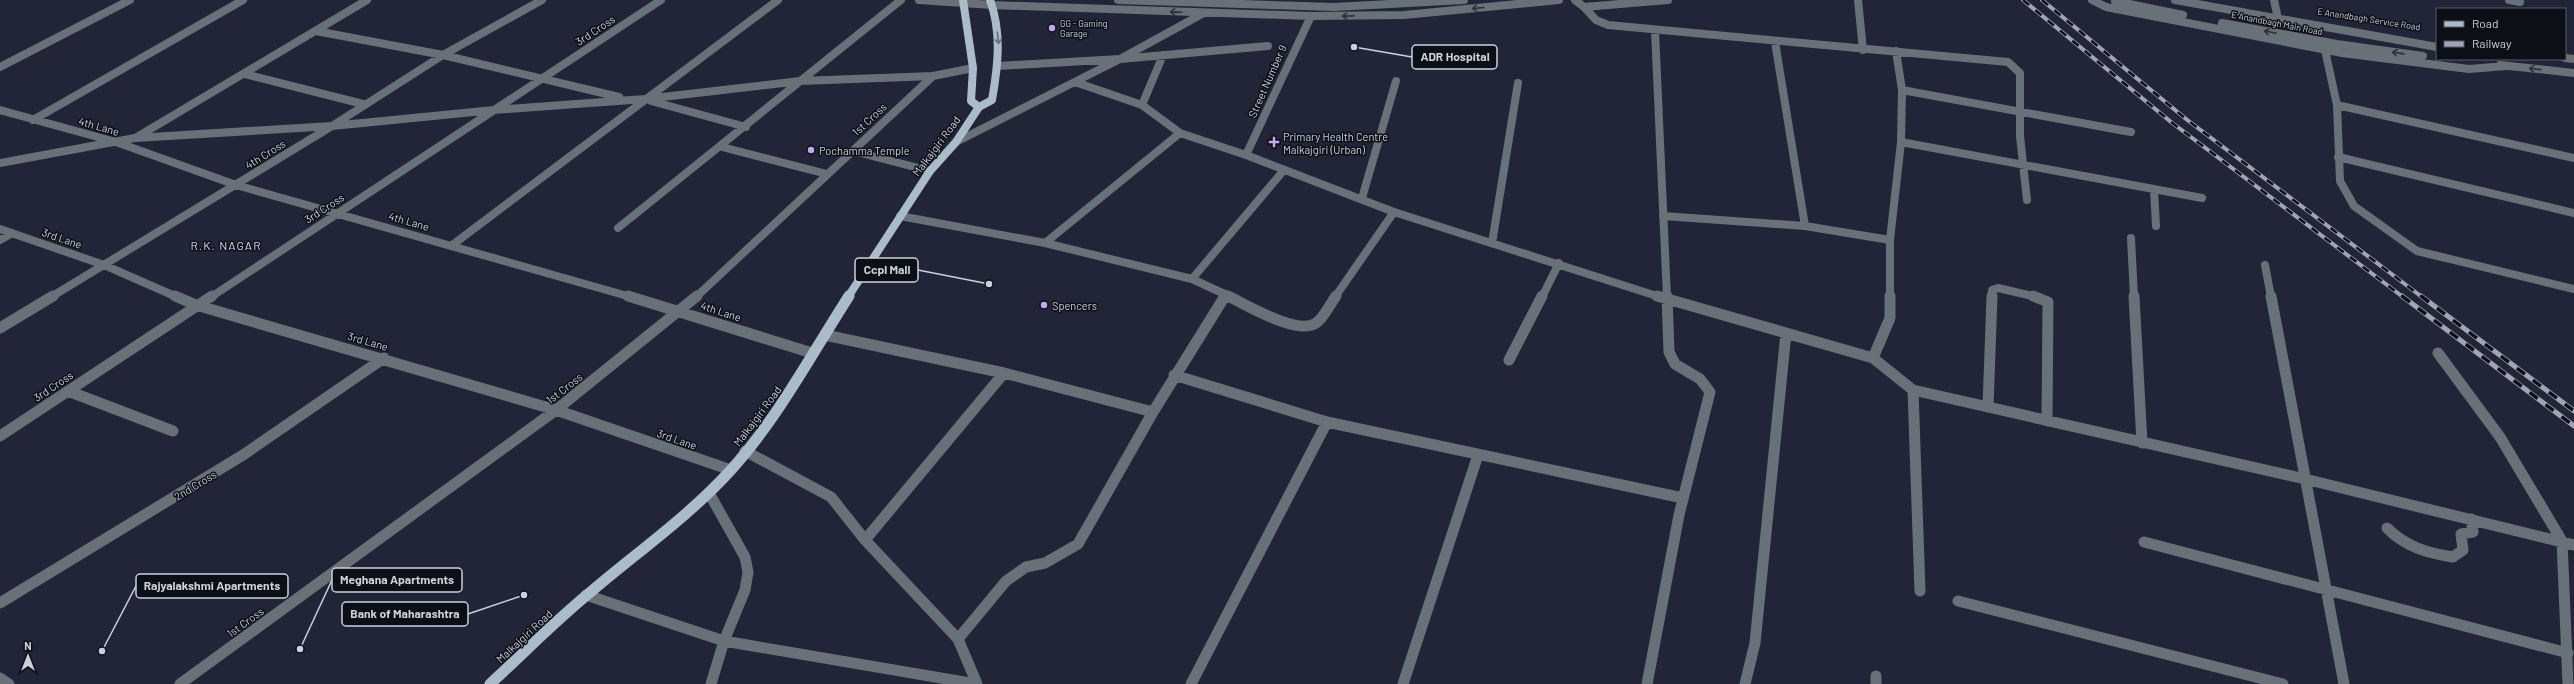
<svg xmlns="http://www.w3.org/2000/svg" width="2574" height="684" viewBox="0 0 2574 684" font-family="Barlow,sans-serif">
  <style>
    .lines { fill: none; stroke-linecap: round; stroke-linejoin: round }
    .minor-far1 { stroke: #687177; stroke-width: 8 }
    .minor { stroke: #687177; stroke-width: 11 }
    .major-far1 { stroke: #aabcca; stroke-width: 8 }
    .major { stroke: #aabcca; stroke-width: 11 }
    .rail-far1-casing { stroke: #a1a5b1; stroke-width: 4 }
    .rail-casing { stroke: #a1a5b1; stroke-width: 5 }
    .rail-far1 { stroke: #0d0f16; stroke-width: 2.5; stroke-dasharray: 8; stroke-linecap: butt }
    .rail { stroke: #0d0f16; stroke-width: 3.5; stroke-dasharray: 10; stroke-linecap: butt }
    .oneway { stroke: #2d3138 }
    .oneway2 { stroke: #636e79 }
    .poi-dot { fill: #c4a7f1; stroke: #0d0f16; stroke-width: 1.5 }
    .labels { text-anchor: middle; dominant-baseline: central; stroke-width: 3; stroke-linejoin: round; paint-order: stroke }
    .far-street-label { font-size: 9px; fill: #cdd1dc; stroke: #0d0f16 }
    .far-poi-label { font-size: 9px; fill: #cdd1dc; stroke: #0d0f16; text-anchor: start }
    .street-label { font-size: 11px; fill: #cdd1dc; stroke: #0d0f16 }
    .poi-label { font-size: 11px; fill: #cdd1dc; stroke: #0d0f16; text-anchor: start }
    .neighbourhood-label { font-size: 12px; letter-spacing: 1px; fill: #d4dbf2; stroke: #0d0f16 }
    .leader { fill: none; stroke: #cdd1dc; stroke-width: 1.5 }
    .callout-dot { fill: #cdd1dc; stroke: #0d0f16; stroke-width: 1.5 }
    .callout { fill: #0d0f16; stroke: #cdd1dc; stroke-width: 1.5 }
    .callout-label { font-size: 12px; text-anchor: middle; font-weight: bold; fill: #cdd1dc }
  </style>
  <rect width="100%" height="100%" fill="#212537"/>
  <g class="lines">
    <path class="minor-far1" d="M919,0L992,5L1311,16L1404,15L1559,0
      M1118,0L1334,7L1464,0
      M1575,0L1584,7L1668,0
      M1858,0L1863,50
      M2092,0L2106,7L2342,53L2469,69L2506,66
      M2175,0L2437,47
      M2274,0L2277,14
      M2509,0L2520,2
      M2115,1L2183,15
      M1584,7L1596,20L1608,25L2008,62L2020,73V136L2027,200
      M2222,23L2337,44L2423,56
      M316,31L443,55L619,97
      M1655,31L1667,297
      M1775,42L1805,226
      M2325,50L2337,105L2340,181L2354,206L2417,251L2574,289
      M2565,58L2574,59
      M2500,65L2574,73
      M998,66L1120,59L1268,46
      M0,67L130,0
      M245,74L363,104
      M1075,82L1142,105L1180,133L1246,155L1394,212L1660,297
      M1902,90L2131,132
      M651,101L746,127
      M1142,105L1163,55
      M2337,105L2574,158
      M0,110L116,142L236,185L631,297
      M33,120L243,0
      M137,137L367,0
      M956,142L1120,59L1202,14
      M1901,142L2202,198
      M722,147L827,174
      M853,151L930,171
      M1246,155L1311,16
      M2338,157L2574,213
      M0,163L135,138L332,126L494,110L645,99L800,81L933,76L973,68
      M2154,189L2156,226
      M1362,198L1396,81
      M900,216L1045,243L1192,279L1231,297
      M1663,216L1805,226L1890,240
      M618,228L901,0
      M0,229L104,265L177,297
      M2131,238L2134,297
      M0,240L12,233
      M1045,243L1180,133
      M1492,243L1518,83
      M451,246L778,0
      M2265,265L2271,297
      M1192,279L1284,170
      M51,297L332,126L443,55L542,0
      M211,297L661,0
      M696,297L933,76
      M1224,297L1226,294
      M1335,297L1394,212
      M1542,297L1559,263
      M1890,297V240L1901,142L1902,90L1896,51
      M1992,297V290L1998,288L2037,297"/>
    <path class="minor" d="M175,296L196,305L556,410L731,470
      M628,296L812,353
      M1228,296C1247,305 1298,336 1316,323C1324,318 1330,304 1336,296
      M1657,296L1873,358L1913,390L2305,479L2574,545
      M2033,296L2048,302L2047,421
      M2134,296L2142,443
      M2271,296L2344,684
      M0,328L53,296
      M825,335L1004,373L1153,412
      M2438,353L2500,437L2562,541L2568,684
      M1873,358L1890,318V296
      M1509,360L1542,296
      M1174,375L1327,422L1683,498
      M1913,390L1920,591
      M68,391L173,431
      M1988,407L1992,296
      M0,436L212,296
      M745,451L831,497L865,540L958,639L977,684
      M709,493L745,557L748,572L745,590L724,641L711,684
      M2387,528C2406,547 2427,553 2453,557L2463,550L2461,534L2473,532L2471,519
      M865,540L1004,373
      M2144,542L2568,653
      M586,595L724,641L976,684
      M1958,601L2283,684
      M0,603L243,455L384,358
      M958,639L1006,581L1026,567L1045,563L1078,544L1153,412L1225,296
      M1876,676V684
      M0,678L9,684
      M180,684L556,410L697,296
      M1191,684L1327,422
      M1403,684L1478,455
      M1647,684L1679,515L1710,392L1700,379L1675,364L1669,352L1667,296
      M1745,684L1755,643L1786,333"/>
    <path class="major-far1" d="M963,0L973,68L971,101L979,107
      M848,297L930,171L956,142L979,107L992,100C998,66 1002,33 990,0"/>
    <path class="major" d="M490,684C524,653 557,619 593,590C639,551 690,515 730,471C778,418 811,355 849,296"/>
    <g class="rail-far1-casing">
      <path id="rail-far1" d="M2023,0L2171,122L2403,297
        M2042,0L2186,119L2422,297"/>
    </g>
    <g class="rail-casing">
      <path id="rail" d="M2402,296L2574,426
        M2421,296L2574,411"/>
    </g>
    <use href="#rail-far1" class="rail-far1"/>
    <use href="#rail" class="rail"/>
  </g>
  <defs><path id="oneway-shaft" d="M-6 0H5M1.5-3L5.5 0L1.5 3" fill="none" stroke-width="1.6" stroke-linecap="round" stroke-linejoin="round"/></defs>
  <g class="oneway">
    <use href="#oneway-shaft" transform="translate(1478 8) rotate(175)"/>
    <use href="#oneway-shaft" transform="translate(1176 12) rotate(-178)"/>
    <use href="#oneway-shaft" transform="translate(1348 16) rotate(179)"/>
    <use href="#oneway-shaft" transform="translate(2270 32) rotate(-169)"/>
    <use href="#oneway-shaft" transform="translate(2398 53) rotate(-172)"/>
    <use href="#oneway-shaft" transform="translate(2535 69) rotate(-174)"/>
  </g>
  <use class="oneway2" href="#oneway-shaft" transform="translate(998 38) rotate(83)"/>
  <g class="poi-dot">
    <circle cx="1052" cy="28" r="4"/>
    <path d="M1272 136h4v4h4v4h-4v4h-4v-4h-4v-4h4z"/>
    <circle cx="811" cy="150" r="4"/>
    <circle cx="1044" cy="305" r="4"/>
  </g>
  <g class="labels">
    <g class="far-street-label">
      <text transform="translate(2369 19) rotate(9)">E Anandbagh Service Road</text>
      <text transform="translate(2277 23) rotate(11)">E Anandbagh Main Road</text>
    </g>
    <g class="far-poi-label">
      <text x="1060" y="23">GG - Gaming<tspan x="1060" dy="10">Garage</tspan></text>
    </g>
    <g class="street-label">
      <text transform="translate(595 30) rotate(-34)">3rd Cross</text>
      <text transform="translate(1267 81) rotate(-66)">Street Number 9</text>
      <text transform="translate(869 119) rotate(-43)">1st Cross</text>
      <text transform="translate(99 126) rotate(16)">4th Lane</text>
      <text transform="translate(936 146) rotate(-53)">Malkajgiri Road</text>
      <text transform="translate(265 154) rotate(-32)">4th Cross</text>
      <text transform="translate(324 208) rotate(-33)">3rd Cross</text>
      <text transform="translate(409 221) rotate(16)">4th Lane</text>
      <text transform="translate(62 238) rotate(19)">3rd Lane</text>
      <text transform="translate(721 311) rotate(18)">4th Lane</text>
      <text transform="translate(368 341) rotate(16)">3rd Lane</text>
      <text transform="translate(53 386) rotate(-34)">3rd Cross</text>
      <text transform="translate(564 388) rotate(-38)">1st Cross</text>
      <text transform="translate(757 416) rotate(-53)">Malkajgiri Road</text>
      <text transform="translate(677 439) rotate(19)">3rd Lane</text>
      <text transform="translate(195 485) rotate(-31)">2nd Cross</text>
      <text transform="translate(245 622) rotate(-36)">1st Cross</text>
      <text transform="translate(524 636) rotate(-43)">Malkajgiri Road</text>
    </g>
    <g class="poi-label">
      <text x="1283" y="136">Primary Health Centre<tspan x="1283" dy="13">Malkajgiri (Urban)</tspan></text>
      <text x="819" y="150">Pochamma Temple</text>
      <text x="1052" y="305">Spencers</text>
    </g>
    <g class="neighbourhood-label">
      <text x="226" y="245">R.K. NAGAR</text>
    </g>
  </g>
  <path class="leader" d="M1354 47L1412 57M989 284L918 270M300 649L332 580M102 651L136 586M524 595L468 614"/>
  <g class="callout-dot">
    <circle cx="1354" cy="47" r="4"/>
    <circle cx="989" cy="284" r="4"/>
    <circle cx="300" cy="649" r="4"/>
    <circle cx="102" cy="651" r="4"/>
    <circle cx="524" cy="595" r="4"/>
  </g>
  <g class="callout">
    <rect x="1412" y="45" width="85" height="24" rx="4"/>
    <rect x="855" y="258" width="63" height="24" rx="4"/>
    <rect x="332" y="568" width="130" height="24" rx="4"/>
    <rect x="136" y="574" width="152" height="24" rx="4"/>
    <rect x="342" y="602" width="126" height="24" rx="4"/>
  </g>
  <g class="callout-label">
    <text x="1455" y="61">ADR Hospital</text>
    <text x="887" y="274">Ccpl Mall</text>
    <text x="397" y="584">Meghana Apartments</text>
    <text x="212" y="590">Rajyalakshmi Apartments</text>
    <text x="405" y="618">Bank of Maharashtra</text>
  </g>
  <rect x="2436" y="8" width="130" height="52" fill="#0d0f16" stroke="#5a5d65"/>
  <rect x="2444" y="21" width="20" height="6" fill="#aabcca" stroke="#5a5d65"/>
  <text x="2472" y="28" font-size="12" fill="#cdd1dc">Road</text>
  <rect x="2444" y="41" width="20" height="6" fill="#a1a5b1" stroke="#5a5d65"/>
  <text x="2472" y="48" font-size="12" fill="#cdd1dc">Railway</text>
  <g transform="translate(28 656)" stroke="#0d0f16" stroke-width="3" paint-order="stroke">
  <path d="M0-3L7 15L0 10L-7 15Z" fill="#cdd1dc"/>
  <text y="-6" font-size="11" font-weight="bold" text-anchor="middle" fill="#cdd1dc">N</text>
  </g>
</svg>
